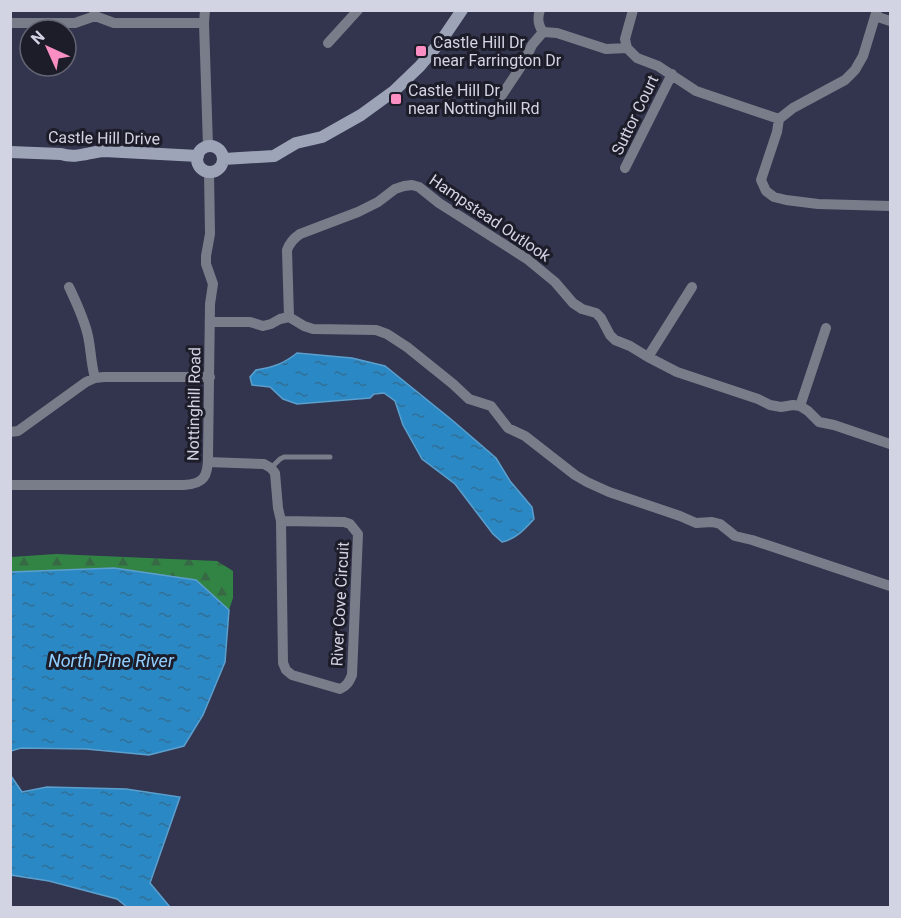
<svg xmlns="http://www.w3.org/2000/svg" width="901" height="918" viewBox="0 0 901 918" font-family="Roboto,sans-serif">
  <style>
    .forest { fill: url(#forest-firs) }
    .water { fill: url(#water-ripples); stroke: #5c9fce; stroke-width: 1.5 }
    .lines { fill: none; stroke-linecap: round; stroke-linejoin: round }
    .lane { stroke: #797d8a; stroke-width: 5 }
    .street { stroke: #797d8a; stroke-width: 10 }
    .secondary { stroke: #9ea4b8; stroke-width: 12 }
    .poi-dot { fill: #fb8fc4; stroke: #1c1d29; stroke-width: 2 }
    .labels { text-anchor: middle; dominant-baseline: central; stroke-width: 6; stroke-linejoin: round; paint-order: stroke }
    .poi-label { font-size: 16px; fill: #d2d4e4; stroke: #1c1d29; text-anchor: start }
    .street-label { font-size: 16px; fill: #d2d4e4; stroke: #1c1d29 }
    .water-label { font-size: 18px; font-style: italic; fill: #90cfff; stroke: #1c1d29 }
  </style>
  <defs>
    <pattern id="forest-firs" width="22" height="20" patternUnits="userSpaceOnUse" patternTransform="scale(1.5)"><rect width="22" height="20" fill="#328445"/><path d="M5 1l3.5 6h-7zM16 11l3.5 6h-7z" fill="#376945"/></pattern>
    <pattern id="water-ripples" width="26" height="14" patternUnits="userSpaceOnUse" patternTransform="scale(1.5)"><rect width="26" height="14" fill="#2a88c4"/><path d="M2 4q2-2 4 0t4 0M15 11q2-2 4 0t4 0" fill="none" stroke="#316f97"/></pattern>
  </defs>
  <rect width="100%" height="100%" fill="#32354d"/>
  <path class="forest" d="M56,554L217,561L233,571V598L229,610L196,580L114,568L11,572V557Z"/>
  <path class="water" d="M297,353L352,358L385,366L452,420L496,458L510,481L532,507L534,519C525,529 516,539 502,542L493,534L455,484L422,459L403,425L395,401L384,393L374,394L370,398L297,404L283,399L270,387L252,385L250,377L256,370C274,367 283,364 297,353Z
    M114,568L196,580L229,610L225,662L203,715L184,746L149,755L86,749L21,748L11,751V572Z
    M11,776L22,792L47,787L126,789L180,797L150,883L170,907H127L117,899L49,881L11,875Z"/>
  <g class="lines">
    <path class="lane" d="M271,468L280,459L284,457H330"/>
    <path class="street" d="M94,10L95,16L114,23H204
      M205,10L204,23L208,146
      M540,10C537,19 538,25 543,32
      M633,10L625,39L627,48L637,58L658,66L696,91L779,119L793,108L845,80L855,70L863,56L877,10
      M875,16L890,21
      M10,23H75L95,16
      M328,43L358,10
      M502,95L524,62L532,45L543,32L557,33L606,49L627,48
      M779,119L777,132L761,180L766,191L774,197L786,200L818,204L890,206
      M625,168L672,74
      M69,287C76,302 84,318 88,336C91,350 91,364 95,378
      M289,317L287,250C290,242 294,238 300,234L358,212L378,202L395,189L404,186L412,185L419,187L439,203L527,259L555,282L573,303L582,309L596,313L601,318L610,335L615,340L630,346L648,357L677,372L758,399L770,405L781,407L793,405L800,406L808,411L819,422L834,425L890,444
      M210,322H250L263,326L271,324L280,319L289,317L304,326L313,329L376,330L387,334L407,347L453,384L469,399L491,406L508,428L525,436L575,475L587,482L609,492L680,516L696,523L712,522L720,524L735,536L752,540L890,586
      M648,357L692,287
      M800,406L826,328
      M10,432L18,431L86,382L95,378L104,377H210
      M208,462L264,464L271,468L275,473L278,508L281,521L283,663L286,670L292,675L340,689C347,686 349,682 352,675L358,534L350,524L344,522L281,521
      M10,485H184C204,484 208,476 208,457L210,304L213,284L206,264V256L210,234L209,172"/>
    <path class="secondary" d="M197 159a13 13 0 1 1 26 0a13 13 0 1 1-26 0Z
      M10,152L61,154C76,159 89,152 104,151L198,156
      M224,159L274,156L296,143L322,137L361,115L394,91L420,66L441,41L462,10"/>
  </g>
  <g class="poi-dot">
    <rect x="415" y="45" width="12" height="12" rx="3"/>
    <rect x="390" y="93" width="12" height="12" rx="3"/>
  </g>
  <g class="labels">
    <g class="poi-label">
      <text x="433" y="42">Castle Hill Dr<tspan x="433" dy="18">near Farrington Dr</tspan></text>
      <text x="408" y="90">Castle Hill Dr<tspan x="408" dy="18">near Nottinghill Rd</tspan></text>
    </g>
    <g class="street-label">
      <text transform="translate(635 115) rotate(-64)">Suttor Court</text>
      <text transform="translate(104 138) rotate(1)">Castle Hill Drive</text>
      <text transform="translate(490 218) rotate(34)">Hampstead Outlook</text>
      <text transform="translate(194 404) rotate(-89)">Nottinghill Road</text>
      <text transform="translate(340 604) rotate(-87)">River Cove Circuit</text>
    </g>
    <g class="water-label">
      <text x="111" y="660">North Pine River</text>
    </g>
  </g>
  <rect width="901" height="918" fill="none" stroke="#d2d4e4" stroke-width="24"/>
  <g transform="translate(48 48) rotate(315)"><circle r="28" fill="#1c1d29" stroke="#656674" stroke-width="1.5"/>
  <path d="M0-4.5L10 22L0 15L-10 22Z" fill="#fb8fc4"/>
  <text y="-9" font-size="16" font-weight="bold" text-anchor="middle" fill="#d2d4e4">N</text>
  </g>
</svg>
